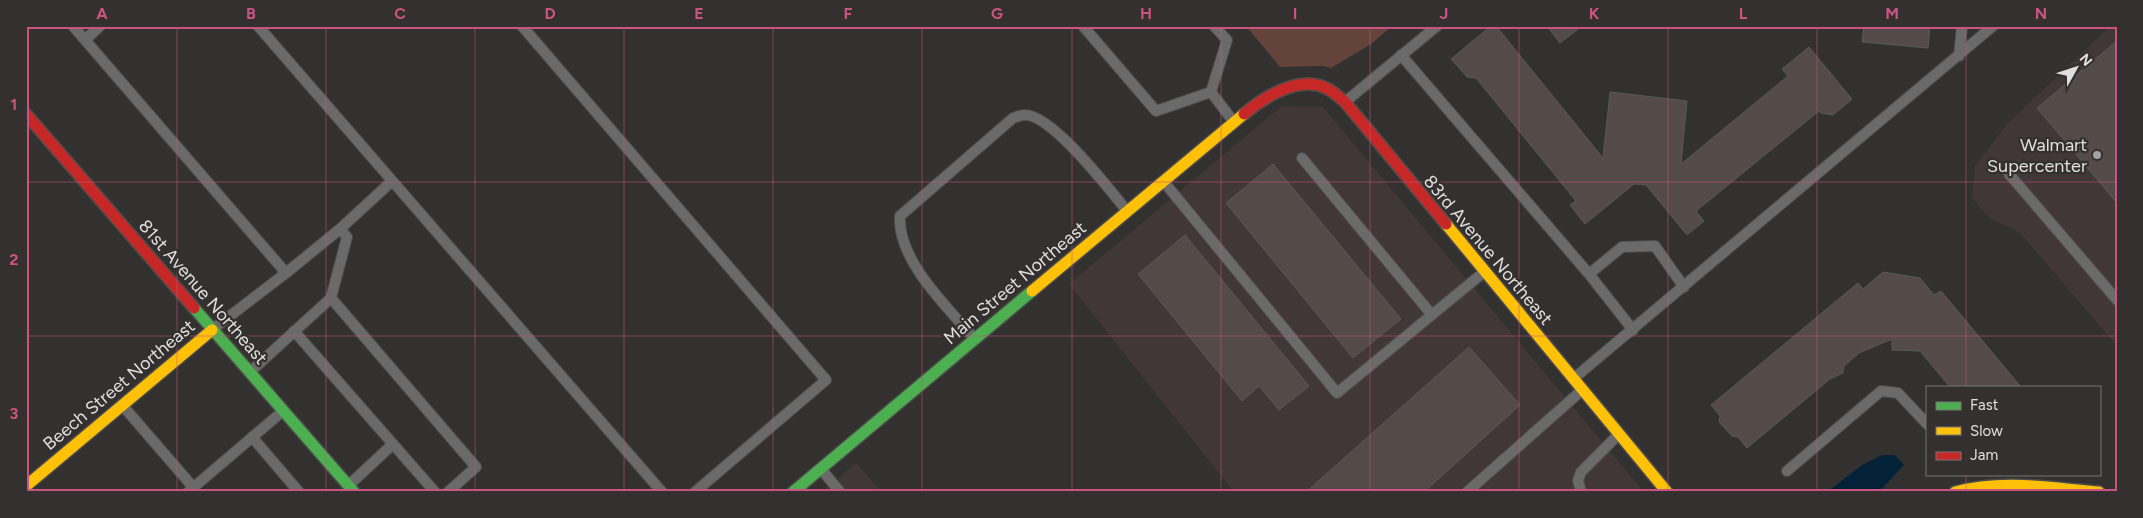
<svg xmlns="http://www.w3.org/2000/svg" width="2143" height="518" viewBox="0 0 2143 518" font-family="Figtree,sans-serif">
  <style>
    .built { fill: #403736 }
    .green { fill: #64443a }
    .water { fill: #042237 }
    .building { fill: #544a47; stroke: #5a5958 }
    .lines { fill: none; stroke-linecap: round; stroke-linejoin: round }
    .lane-casing { stroke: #4e4d4c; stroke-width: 12 }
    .fast-casing { stroke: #4e4d4c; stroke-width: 14 }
    .slow-casing { stroke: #4e4d4c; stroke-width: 14 }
    .jam-casing { stroke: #4e4d4c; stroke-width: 14 }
    .lane { stroke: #6a6a6a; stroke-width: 10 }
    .fast { stroke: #4caf50; stroke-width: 11 }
    .slow { stroke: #ffc107; stroke-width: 11 }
    .jam { stroke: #c62828; stroke-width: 11 }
    .grid { fill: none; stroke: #cb5382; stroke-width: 1; stroke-opacity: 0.55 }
    .poi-dot { fill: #a3a1a1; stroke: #33302f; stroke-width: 2 }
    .labels { text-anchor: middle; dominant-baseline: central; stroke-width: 4.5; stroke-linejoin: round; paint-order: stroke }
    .poi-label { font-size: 18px; fill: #e0dede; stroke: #33302f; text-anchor: end }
    .street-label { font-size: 18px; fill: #e0dede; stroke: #33302f }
    .neatline { fill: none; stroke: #cb5382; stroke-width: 2 }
    .grid-label { font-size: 16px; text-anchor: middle; font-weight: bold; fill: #cb5382 }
  </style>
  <rect width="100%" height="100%" fill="#323130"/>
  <path class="built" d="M2110,26H2117V346L2020,233L1989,218L1972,198L1975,166L2007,124Z
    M1282,106L1323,107L1644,492H1234L1069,284Z
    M856,463L882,492H823Z"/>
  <path class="green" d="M1246,26H1392L1371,44L1331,68L1323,66L1280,67Z"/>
  <path class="water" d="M1882,455H1895L1904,465L1879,492H1827L1862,465Z"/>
  <path class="building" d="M1491,26H1496L1603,158L1610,92L1687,101L1681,164L1788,76L1782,69L1809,47L1852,99L1833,115L1821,113L1819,111L1696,211L1704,221L1687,235L1646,185L1634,184L1585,224L1570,205L1576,201L1476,78L1467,77L1451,59Z
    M1547,26H1582L1560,43Z
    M1864,26H1930L1928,48L1862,42Z
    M2117,41V203L2037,108Z
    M1273,164L1401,319L1353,358L1226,203Z
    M1185,235L1309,386L1279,410L1259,386L1242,401L1138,274Z
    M1883,272L1920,278L1934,295L1941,291L2021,387H1950L1920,351L1892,350V339L1859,353L1844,366L1843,373L1830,379L1747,448L1738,437L1732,436L1719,422L1720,416L1711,405L1858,283L1863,289Z
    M1469,347L1520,405L1424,492H1306Z"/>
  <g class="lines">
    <g class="lane-casing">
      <path id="lane" d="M73,26L286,273L213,329
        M258,26L662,492
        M522,26L826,380L695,492
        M1083,26L1156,111L1211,92
        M85,40L100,26
        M1401,55L1589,274L1622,247L1655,246L1684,287
        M1959,56L1962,26
        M1211,92L1227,40L1214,26
        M1211,92L1233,121
        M1345,102L1437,26
        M1302,158L1432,315
        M2009,174L2117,300
        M1164,182L1337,393L1484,272
        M286,273L340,229L391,182
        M1589,274L1633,330
        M331,298L476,467L448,492
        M294,331L435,492
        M975,339C948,308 897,260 900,216L1013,118C1016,117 1021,115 1024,115C1051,113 1110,190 1127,211
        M250,372L331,298L347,237L340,229
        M1573,379L1993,26
        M123,406L193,487
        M252,437L299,492
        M822,470L840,492
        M1787,471L1881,391L1898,393L1927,424
        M350,484L393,444
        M188,492L283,411
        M1467,492L1581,391
        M1581,492L1578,480L1581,472L1618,435"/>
    </g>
    <g class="fast-casing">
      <path id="fast" d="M194,308L354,492
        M793,492L1032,291"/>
    </g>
    <g class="slow-casing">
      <path id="slow" d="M1446,224L1667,492
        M1032,291L1244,114
        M26,486L212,330
        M1955,492C2003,479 2050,488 2099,492"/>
    </g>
    <g class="jam-casing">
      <path id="jam" d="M26,114L194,308
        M1244,114C1264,97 1299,75 1326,88C1333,91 1339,97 1345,102L1446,224"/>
    </g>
    <use href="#lane" class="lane"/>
    <use href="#fast" class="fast"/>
    <use href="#slow" class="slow"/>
    <use href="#jam" class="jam"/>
  </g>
  <path class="grid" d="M177,26V492M326,26V492M475,26V492M624,26V492M773,26V492M922,26V492M1072,26V492M1221,26V492M1370,26V492M1519,26V492M1668,26V492M1817,26V492M1966,26V387M26,182H2117M26,336H2117M1966,474V492"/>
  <circle class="poi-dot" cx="2097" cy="155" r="5"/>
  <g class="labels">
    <g class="poi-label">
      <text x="2087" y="145">Walmart<tspan x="2087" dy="21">Supercenter</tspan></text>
    </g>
    <g class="street-label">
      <text transform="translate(1488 250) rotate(50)">83rd Avenue Northeast</text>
      <text transform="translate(1015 283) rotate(-40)">Main Street Northeast</text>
      <text transform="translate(203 292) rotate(49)">81st Avenue Northeast</text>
      <text transform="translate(119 385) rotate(-40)">Beech Street Northeast</text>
    </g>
  </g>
  <rect width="2143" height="518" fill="none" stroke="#33302f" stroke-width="55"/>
  <rect x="1926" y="386" width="175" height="90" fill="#33302f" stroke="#787675"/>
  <rect x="1936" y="402" width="25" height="8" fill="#4caf50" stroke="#787675"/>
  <text x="1970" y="410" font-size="15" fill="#e0dede">Fast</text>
  <rect x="1936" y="427" width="25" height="8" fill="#ffc107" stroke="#787675"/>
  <text x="1970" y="436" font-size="15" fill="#e0dede">Slow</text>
  <rect x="1936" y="452" width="25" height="8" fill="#c62828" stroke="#787675"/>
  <text x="1970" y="460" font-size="15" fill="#e0dede">Jam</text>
  <g transform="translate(2076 68) rotate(50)" stroke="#33302f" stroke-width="4" paint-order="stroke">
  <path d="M0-4L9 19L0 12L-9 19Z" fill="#e0dede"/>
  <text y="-8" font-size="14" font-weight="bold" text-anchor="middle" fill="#e0dede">N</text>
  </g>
  <rect x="28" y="28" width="2088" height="462" class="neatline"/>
  <g class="grid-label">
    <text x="102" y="19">A</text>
    <text x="251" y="19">B</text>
    <text x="400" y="19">C</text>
    <text x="550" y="19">D</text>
    <text x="699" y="19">E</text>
    <text x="848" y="19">F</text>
    <text x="997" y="19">G</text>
    <text x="1146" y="19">H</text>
    <text x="1295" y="19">I</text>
    <text x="1444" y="19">J</text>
    <text x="1594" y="19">K</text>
    <text x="1743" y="19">L</text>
    <text x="1892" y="19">M</text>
    <text x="2041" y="19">N</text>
    <text x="14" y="110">1</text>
    <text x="14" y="265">2</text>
    <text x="14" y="419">3</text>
  </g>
</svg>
